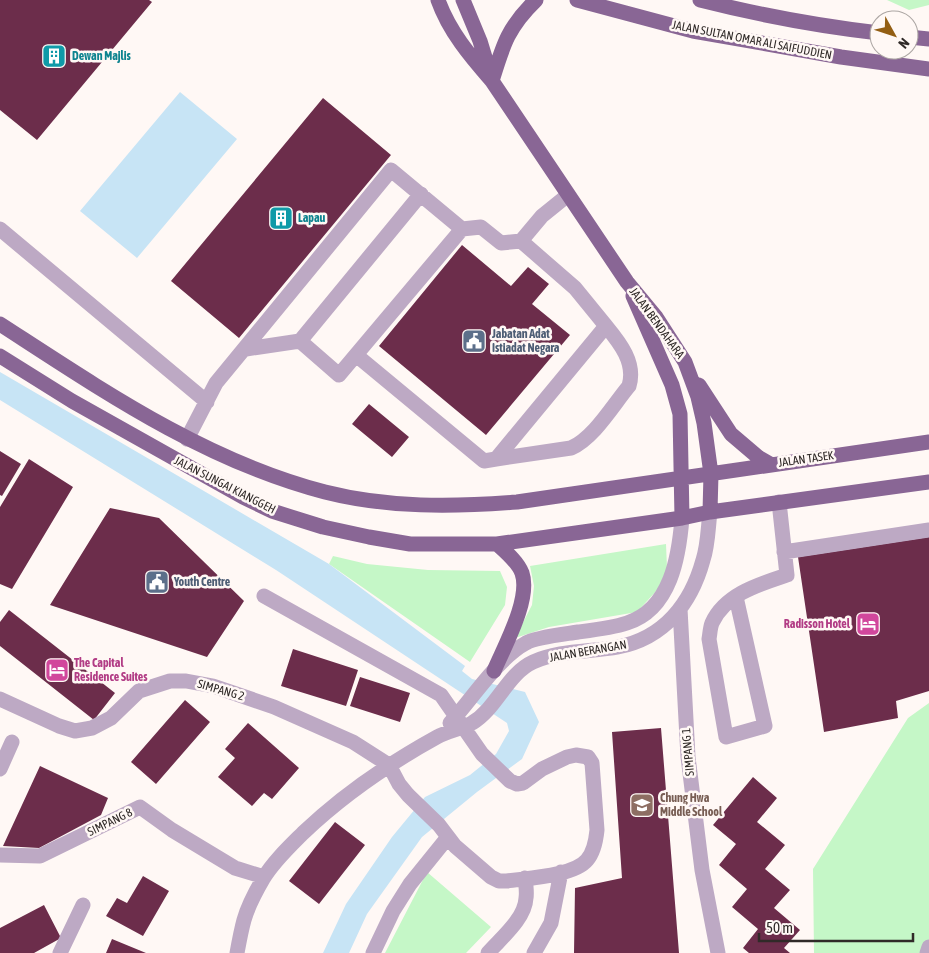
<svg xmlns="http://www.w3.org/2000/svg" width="929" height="953" viewBox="0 0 929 953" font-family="'Asap Condensed',sans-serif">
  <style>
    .green { fill: #c5f7c7 }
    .water { fill: #c7e4f5 }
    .building { fill: #6c2d4b }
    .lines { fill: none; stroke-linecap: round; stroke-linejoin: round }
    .minor { stroke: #bda9c4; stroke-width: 15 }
    .major { stroke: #896695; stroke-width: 15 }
    .labels { text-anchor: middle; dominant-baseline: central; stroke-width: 5; stroke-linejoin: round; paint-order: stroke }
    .street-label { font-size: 12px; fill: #302a28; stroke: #fff8f5 }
    .culture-label { font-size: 12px; font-weight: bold; fill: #0d838f; stroke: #fff8f5; text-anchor: start }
    .service-label { font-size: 12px; font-weight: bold; fill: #4e5e75; stroke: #fff8f5; text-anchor: start }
    .hotel-label { font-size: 12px; font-weight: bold; fill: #b23c85; stroke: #fff8f5; text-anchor: end }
    .education-label { font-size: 12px; font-weight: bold; fill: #785e54; stroke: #fff8f5; text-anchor: start }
  </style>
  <rect width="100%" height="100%" fill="#fff8f5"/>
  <path class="green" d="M887,0H929V5L909,10Z
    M666,544L667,568L659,588L637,612L549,627L515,638L532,605L534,586L530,566Z
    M333,556L367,564L428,570L500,571L507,587L505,605L470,662L329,564Z
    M929,703V953H814L813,869L908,718Z
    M427,872L491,927L466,953H385Z"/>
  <path class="water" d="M180,92L237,139L137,258L80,211Z
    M0,372L329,564L465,666L462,671L472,679L525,692L539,722L522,759L477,792L422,837L367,914L349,953H323L346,904L392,837L425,797L470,775L496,754L509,731L507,723L276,570L0,400Z"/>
  <path class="building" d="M0,0H149L152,2L37,140L0,110Z
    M323,98L391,155L239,338L171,281Z
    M462,245L511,286L528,267L549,284L532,304L570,335L486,435L379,346Z
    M369,404L409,437L392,457L352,424Z
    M0,451L21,464L2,496L0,495Z
    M29,459L73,487L12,589L0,584V507Z
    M110,508L159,518L244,601L207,657L50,605Z
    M929,537V691L896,701L898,718L824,732L798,557Z
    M9,610L115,693L94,720L0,646V622Z
    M293,649L358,670L346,706L281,686Z
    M360,677L410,693L400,722L350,706Z
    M185,700L210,722L156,784L131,762Z
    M248,723L299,768L272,799L264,793L252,806L218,777L235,758L225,749Z
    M661,728L679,953H574L575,888L622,878L612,732Z
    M40,766L108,798L101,815L39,848L3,846Z
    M753,777L777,798L757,822L785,845L765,869L790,890L774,908L800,930L784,948L790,953H749L743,948L758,929L732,907L747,889L719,865L736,844L713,825Z
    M335,822L365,845L319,904L289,881Z
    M143,876L169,891L143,936L106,916L117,898L127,903Z
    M44,905L61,938L34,953H0V928Z
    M112,939L146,953H106Z"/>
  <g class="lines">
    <path class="minor" d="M0,229L207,402
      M300,341L339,375L462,229L481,227L501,243L521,241
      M246,349L300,341L421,194
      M356,355L484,461L496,459L606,326L575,288L521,241L542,216L568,195
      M187,439L216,383L391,170L462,229
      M496,459L571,448C594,438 613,405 629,386C636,363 620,343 606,326
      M784,552L929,530
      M736,597L765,726L726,737L709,639C710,634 710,628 712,623C725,594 760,584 787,575L779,502
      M680,609L688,757L702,870L718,953
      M0,699L59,726L75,731L92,728L111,718L139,691L170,681H186L213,686L274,707L353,742L389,765L399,784L408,795L439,825L455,846L491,877L499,881H507C527,878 574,876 587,860C594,852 596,840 597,830L592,763L588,757L576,755L567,757L542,769L523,783L517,784L510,781L482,754L441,695L264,596
      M450,723C472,699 498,658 526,643C536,637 566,634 578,632C594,630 612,628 627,623C671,609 679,556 682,518
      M0,769L12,742
      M0,855L40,856L140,807L172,830L235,868L264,877
      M60,953L83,905
      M237,953C239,942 241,931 244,920C248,906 256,891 263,879C273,862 289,847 303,833C344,794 388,764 437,737C448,731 461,729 472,723C497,708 507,674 533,662C559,650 591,652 618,647C664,638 691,604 703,560C708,545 708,528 710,512
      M373,953L393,911L410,884L448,837
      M488,953C501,938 525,919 526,898C527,892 526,885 525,878
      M534,953L551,923L561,872
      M927,953L929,947"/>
    <path class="major" d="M438,0C449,31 470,56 492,81L627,282L656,317L685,362L698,397L704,423L711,474L710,512
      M463,0L480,41L491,77
      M577,0L693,31L841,57L929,69
      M700,0C759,15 818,26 879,33
      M909,37L929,39
      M492,81C503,45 508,27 536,0
      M633,296L672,385L680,414L682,518
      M0,324C102,390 205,461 325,492C388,508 453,507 517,502L929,442
      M0,356L72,401L243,497L272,511L323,527L369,537L410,544H497L682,518L710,512L929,482
      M699,385L731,434L758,457L770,464
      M494,671C504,647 531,599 522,573C518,562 506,552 497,544"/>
  </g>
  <defs>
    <g id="building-square" transform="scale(1.25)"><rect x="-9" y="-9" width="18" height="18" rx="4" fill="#0f9aa8" stroke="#fff8f5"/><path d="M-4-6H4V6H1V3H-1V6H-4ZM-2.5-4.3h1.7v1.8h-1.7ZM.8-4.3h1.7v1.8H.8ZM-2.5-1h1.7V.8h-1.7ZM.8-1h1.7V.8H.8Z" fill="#fff"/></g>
    <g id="civic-square" transform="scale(1.25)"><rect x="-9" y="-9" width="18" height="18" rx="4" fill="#5c6f8a" stroke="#fff8f5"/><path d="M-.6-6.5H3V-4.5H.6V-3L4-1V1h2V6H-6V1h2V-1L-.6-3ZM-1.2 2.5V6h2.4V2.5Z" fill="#fff"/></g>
    <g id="hotel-square" transform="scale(1.25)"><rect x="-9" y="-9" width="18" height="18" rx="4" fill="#d1479c" stroke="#fff8f5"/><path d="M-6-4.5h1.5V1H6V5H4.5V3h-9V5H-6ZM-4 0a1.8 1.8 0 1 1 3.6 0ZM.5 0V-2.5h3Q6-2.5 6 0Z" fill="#fff"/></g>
    <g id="school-square" transform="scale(1.25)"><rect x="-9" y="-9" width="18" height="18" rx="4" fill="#8d6e63" stroke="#fff8f5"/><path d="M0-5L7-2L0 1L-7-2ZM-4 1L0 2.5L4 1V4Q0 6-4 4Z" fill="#fff"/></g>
  </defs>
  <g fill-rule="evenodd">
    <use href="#building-square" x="54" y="56"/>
    <use href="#building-square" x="281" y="218"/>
    <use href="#civic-square" x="474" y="341"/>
    <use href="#civic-square" x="157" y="582"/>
    <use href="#hotel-square" x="868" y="624"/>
    <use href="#hotel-square" x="57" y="670"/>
    <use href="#school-square" x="642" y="805"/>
  </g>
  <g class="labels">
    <g class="street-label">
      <text transform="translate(752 40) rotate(11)">JALAN SULTAN OMAR ALI SAIFUDDIEN</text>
      <text transform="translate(657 323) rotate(54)">JALAN BENDAHARA</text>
      <text transform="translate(806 459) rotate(-8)">JALAN TASEK</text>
      <text transform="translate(225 485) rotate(27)">JALAN SUNGAI KIANGGEH</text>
      <text transform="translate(588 651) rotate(-10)">JALAN BERANGAN</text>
      <text transform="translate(221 690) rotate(16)">SIMPANG 2</text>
      <text transform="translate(688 752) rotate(-95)">SIMPANG 1</text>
      <text transform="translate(110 822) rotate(-26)">SIMPANG 8</text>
    </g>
    <g class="culture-label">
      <text x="72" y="56">Dewan Majlis</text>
      <text x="298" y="218">Lapau</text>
    </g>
    <g class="service-label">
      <text x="492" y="334">Jabatan Adat<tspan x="492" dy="14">Istiadat Negara</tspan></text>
      <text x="174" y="582">Youth Centre</text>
    </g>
    <g class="hotel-label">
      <text x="850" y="624">Radisson Hotel</text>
      <text x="74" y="663" text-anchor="start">The Capital<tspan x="74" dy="14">Residence Suites</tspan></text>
    </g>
    <g class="education-label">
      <text x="660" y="798">Chung Hwa<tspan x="660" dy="14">Middle School</tspan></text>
    </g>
  </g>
  <g transform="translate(894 35) rotate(130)"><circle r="24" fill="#fff8f5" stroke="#aca6a3"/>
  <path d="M0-4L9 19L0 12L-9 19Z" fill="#935e13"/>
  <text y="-8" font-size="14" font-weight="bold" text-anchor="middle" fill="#302a28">N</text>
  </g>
  <path d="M759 933v8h154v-8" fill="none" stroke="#302a28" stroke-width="2.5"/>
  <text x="766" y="933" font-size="15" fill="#302a28" stroke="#fff8f5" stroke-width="4" paint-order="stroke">50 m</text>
</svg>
